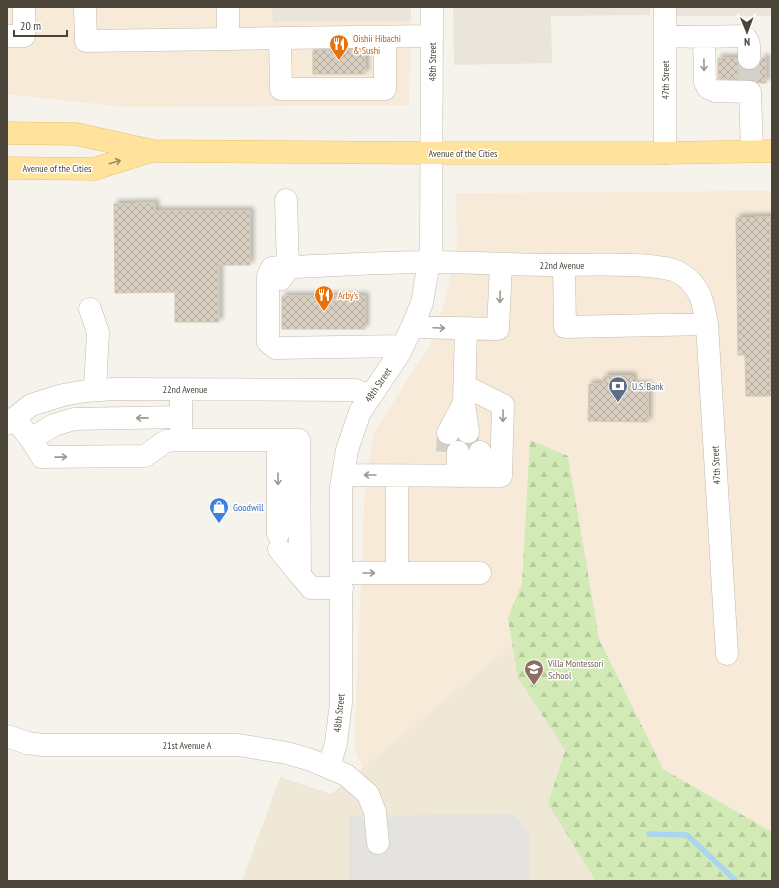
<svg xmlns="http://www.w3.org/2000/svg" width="779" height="888" viewBox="0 0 779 888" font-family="'PT Sans Narrow',sans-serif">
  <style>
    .residential { fill: #eae5da }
    .commercial { fill: #f7ead8 }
    .education { fill: #efe8d6 }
    .forest { fill: url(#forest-firs) }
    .parking { fill: #e5e3e0 }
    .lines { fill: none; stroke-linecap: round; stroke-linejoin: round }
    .stream { stroke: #a9d4f2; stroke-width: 5.5 }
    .building { fill: url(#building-cross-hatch); stroke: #d3c7b4; filter: url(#shadow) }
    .minor-tunnel { stroke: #d4d0c8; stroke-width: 22; stroke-dasharray: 22 11; stroke-linecap: butt }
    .minor-casing { stroke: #c2bbae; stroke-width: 23 }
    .major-casing { stroke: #e6c16a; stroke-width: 23 }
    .minor { stroke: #fff; stroke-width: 22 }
    .major { stroke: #ffe39c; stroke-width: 22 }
    .oneway { stroke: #9c9892 }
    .oneway2 { stroke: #9c8c66 }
    .labels { text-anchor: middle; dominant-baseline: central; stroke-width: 3; stroke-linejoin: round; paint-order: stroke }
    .food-label { font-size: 10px; fill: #c56008; stroke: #fff; text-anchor: start }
    .street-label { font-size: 10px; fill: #4b4439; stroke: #fff }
    .service-label { font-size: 10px; fill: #4e5e75; stroke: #fff; text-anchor: start }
    .shop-label { font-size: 10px; fill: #366cbe; stroke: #fff; text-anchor: start }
    .education-label { font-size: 10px; fill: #785e54; stroke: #fff; text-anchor: start }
  </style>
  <defs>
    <pattern id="forest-firs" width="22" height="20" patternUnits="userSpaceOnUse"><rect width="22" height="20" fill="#d2eab5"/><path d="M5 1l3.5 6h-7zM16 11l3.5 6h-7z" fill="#b6ca9c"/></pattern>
    <pattern id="building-cross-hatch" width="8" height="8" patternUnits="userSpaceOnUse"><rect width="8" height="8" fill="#d8cfc1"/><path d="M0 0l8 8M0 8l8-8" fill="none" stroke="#b1aa9e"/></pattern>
    <filter id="shadow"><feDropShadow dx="3.5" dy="-3.5" stdDeviation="2" flood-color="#0004"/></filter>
  </defs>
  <rect width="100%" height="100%" fill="#f6f3ec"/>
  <path class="residential" d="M272,7H411V21L272,22Z
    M453,7H650V15L551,16L552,63L454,65Z
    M676,7H772V16H676Z"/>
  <path class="commercial" d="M7,7H272L273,22L411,21L409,105L125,107L7,94Z
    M772,191V880L707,881L562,604L363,768L354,748L365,486L374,432L429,347L448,290L457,244L456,193Z"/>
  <path class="education" d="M562,604L707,881H242L280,777L331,794Z"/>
  <path class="forest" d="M530,440L568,456L599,639L663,769L772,832V881H596L548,804L565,750L518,678L508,618L522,583Z"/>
  <path class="parking" d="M514,814L529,832V881H349V816Z"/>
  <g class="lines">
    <path class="stream" d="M649,834L687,835L736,881"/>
  </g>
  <path class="building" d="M365,49V74H313V50Z
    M718,58H737L738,64L742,68L749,70L755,69L759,65L762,58H766V83H758L750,80L718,79Z
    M155,203V211H250V265H219V322H175V292L115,293L114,204Z
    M772,217V396H746L745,355H738L736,218Z
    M282,296H365V329H282Z
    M604,376H633L632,385H648V422L588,421L589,384H603Z"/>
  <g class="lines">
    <path class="minor-tunnel" d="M749,58V83
      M468,432V452
      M447,452L448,433"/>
    <g class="minor-casing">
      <path id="minor" d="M85,7L86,41L228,39
        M228,7V39L280,38
        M665,7V153
        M7,36H24V7
        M665,36L704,37L705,82L708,88L715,91L750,92L752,151
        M385,37V89H281L280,38L432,36
        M704,37L743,36C751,40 749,50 749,58
        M564,265L565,327L707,324
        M281,279L288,268L286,200
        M90,309L98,332L95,390
        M412,327L498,329L501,265
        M466,329L464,403L468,432
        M403,346L275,348L268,342V276L272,268C325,266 377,262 430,262C472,262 515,265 557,265C584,265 660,261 680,273C701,286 703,303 707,324L727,654
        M181,389V440H299L300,575L311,588H342
        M14,418L31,439L42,457L145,456L166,441L181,440
        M7,424L31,405L63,395L86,391L114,389L355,390L370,396
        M448,433L464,403
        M31,439L54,425L74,419L181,417
        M480,452V476
        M343,475L501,476L503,405L465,386
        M458,476V452
        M278,534V440
        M279,549L300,575
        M342,573H480
        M397,573V476
        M7,736L27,743L43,745H238L287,753L311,760L346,775L368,794L375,812L378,843
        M329,767L336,743L341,703V487L347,450L360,412L399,354L412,327L422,303L431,249L432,7"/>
    </g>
    <g class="major-casing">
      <path id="major" d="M7,133L76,134L153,151L431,153H665L772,151
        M7,168L94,169L151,151"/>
    </g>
    <use href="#minor" class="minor"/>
    <use href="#major" class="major"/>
  </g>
  <defs><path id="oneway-shaft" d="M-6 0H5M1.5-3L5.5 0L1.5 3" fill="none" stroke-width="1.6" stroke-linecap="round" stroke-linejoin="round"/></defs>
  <g class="oneway">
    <use href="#oneway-shaft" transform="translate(704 65) rotate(89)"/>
    <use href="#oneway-shaft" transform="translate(500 297) rotate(92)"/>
    <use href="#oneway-shaft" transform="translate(439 328) rotate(2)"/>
    <use href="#oneway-shaft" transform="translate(503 416) rotate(91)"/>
    <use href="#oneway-shaft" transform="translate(142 418) rotate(179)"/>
    <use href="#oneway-shaft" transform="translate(61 457) rotate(-1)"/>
    <use href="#oneway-shaft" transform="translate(370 475) rotate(-180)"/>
    <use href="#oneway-shaft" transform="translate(278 479) rotate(90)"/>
    <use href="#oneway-shaft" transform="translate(369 573)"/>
  </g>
  <use class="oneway2" href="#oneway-shaft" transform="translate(115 162) rotate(-17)"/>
  <defs>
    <g id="restaurant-pin" transform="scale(1)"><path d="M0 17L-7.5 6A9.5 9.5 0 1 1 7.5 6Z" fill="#e8710a" stroke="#fff"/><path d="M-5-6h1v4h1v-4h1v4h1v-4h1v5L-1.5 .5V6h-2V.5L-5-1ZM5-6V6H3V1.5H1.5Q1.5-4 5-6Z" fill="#fff"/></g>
    <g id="bank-pin" transform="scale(1)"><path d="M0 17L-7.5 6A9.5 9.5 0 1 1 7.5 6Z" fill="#5c6f8a" stroke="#fff"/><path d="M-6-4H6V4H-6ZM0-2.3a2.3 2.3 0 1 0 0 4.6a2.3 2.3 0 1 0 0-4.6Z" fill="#fff"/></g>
    <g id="shop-pin" transform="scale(1)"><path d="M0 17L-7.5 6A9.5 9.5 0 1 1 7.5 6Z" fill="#3f7fe0" stroke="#fff"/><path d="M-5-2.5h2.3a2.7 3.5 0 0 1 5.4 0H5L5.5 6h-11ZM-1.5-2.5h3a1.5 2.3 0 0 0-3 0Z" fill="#fff"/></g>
    <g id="school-pin" transform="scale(1)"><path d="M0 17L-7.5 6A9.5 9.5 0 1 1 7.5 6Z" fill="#8d6e63" stroke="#fff"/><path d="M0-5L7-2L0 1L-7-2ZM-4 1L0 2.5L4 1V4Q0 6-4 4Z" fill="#fff"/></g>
  </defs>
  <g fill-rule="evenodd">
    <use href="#restaurant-pin" x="339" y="44"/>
    <use href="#restaurant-pin" x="324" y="295"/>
    <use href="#bank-pin" x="618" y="386"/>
    <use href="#shop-pin" x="219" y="507"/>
    <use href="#school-pin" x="534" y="669"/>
  </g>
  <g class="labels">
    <g class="food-label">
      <text x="353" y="38">Oishii Hibachi<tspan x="353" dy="12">&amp; Sushi</tspan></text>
      <text x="338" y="295">Arby's</text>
    </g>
    <g class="street-label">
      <text transform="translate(432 62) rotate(-90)">48th Street</text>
      <text transform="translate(665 80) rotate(-90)">47th Street</text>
      <text x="463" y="153">Avenue of the Cities</text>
      <text x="57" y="168">Avenue of the Cities</text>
      <text x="562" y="265">22nd Avenue</text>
      <text transform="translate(378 385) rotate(-56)">48th Street</text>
      <text x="185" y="389">22nd Avenue</text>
      <text transform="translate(716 465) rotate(-93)">47th Street</text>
      <text transform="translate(339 713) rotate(-84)">48th Street</text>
      <text x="187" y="745">21st Avenue A</text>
    </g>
    <g class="service-label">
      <text x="632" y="386">U.S. Bank</text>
    </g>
    <g class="shop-label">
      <text x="233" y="507">Goodwill</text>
    </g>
    <g class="education-label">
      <text x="548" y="663">Villa Montessori<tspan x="548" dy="12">School</tspan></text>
    </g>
  </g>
  <rect width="779" height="888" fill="none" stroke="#4b4439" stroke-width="16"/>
  <g transform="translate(747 32) rotate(179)" stroke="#ffffff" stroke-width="3" paint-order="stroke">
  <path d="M0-3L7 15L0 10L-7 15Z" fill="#4b4439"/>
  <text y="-6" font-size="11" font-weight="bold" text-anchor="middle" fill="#4b4439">N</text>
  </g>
  <path d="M14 30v6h53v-6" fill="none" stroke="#4b4439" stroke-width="2"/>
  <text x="20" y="30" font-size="12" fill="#4b4439" stroke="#ffffff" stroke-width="3" paint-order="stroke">20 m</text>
</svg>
